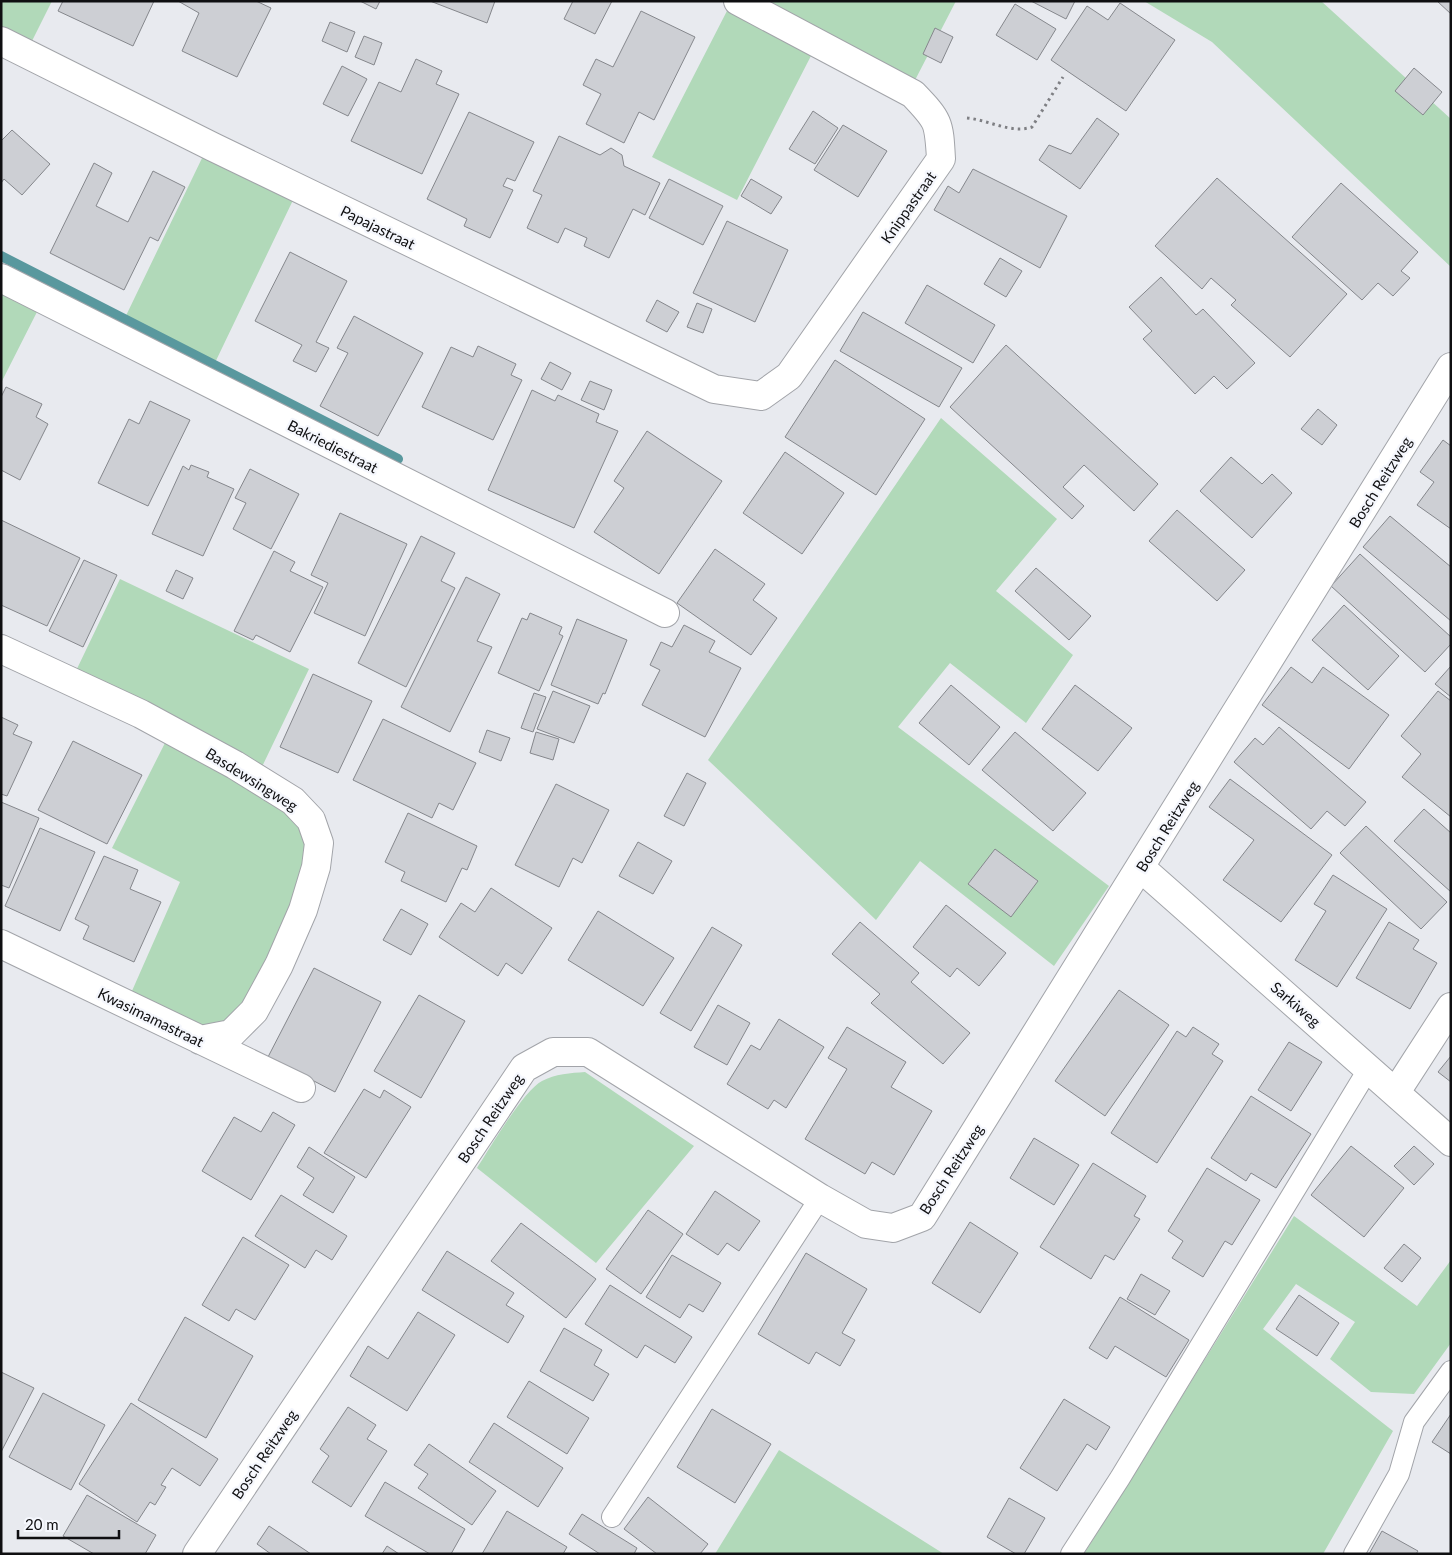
<svg xmlns="http://www.w3.org/2000/svg" width="1452" height="1555" viewBox="0 0 1452 1555" font-family="Lato,sans-serif">
  <style>
    .green { fill: #b1d9b9 }
    .lines { fill: none; stroke-linecap: round; stroke-linejoin: round }
    .stream { stroke: #59989e; stroke-width: 10 }
    .building { fill: #cdcfd4; stroke: #85878c }
    .service-casing { stroke: #a2a4a9; stroke-width: 22 }
    .minor-casing { stroke: #a2a4a9; stroke-width: 30 }
    .path { stroke: #7e7f83; stroke-width: 3; stroke-dasharray: 2.5 4; stroke-linecap: butt }
    .service { stroke: #fff; stroke-width: 20 }
    .minor { stroke: #fff; stroke-width: 28 }
    .labels { text-anchor: middle; dominant-baseline: central; stroke-width: 4.5; stroke-linejoin: round; paint-order: stroke }
    .street-label { font-size: 15px; fill: #0f0f11; stroke: #f5f7fd }
  </style>
  <rect width="100%" height="100%" fill="#e8eaef"/>
  <path class="green" d="M1,1H52L31,43L1,28Z
    M757,1H956L913,84Z
    M1144,1H1321L1451,119V267L1212,42Z
    M729,7L814,50L737,200L652,157Z
    M204,154L295,196L211,371L121,326Z
    M1,286L40,306L1,383Z
    M941,418L1057,519L996,591L1073,655L1026,723L950,663L898,727L1109,886L1054,966L920,861L876,920L708,760Z
    M120,579L309,669L259,773L74,675Z
    M168,737L267,793L304,829L308,868L247,1006L212,1030L128,1000L180,882L112,848Z
    M585,1072L694,1146L596,1263L477,1168C490,1148 523,1091 542,1081C555,1074 571,1073 585,1072Z
    M1294,1216L1417,1306L1451,1260V1343L1414,1394L1371,1392L1330,1359L1355,1322L1296,1284L1263,1329L1393,1431L1323,1554H1084Z
    M779,1450L944,1554H715Z"/>
  <g class="lines">
    <path class="stream" d="M1,256L398,459"/>
  </g>
  <path class="building" d="M63,1H154L133,46L58,11Z
    M178,1H256L271,8L237,77L182,51L199,13Z
    M360,1H380L376,9Z
    M430,1H495L487,23Z
    M573,1H612L595,34L564,19Z
    M1031,1H1075L1066,19Z
    M1437,1H1451V14Z
    M1120,3L1175,40L1126,111L1051,60L1087,6L1108,20Z
    M1015,4L1056,29L1037,60L996,35Z
    M641,11L695,37L654,120L639,112L624,143L586,124L601,94L583,85L596,59L613,67Z
    M330,22L355,32L347,52L322,41Z
    M935,28L953,37L941,63L923,54Z
    M364,36L382,43L374,65L355,57Z
    M416,59L442,71L436,84L459,94L422,174L351,141L379,82L401,92Z
    M342,66L367,79L348,116L323,104Z
    M1414,68L1442,92L1423,115L1395,91Z
    M813,111L838,128L815,164L789,149Z
    M469,112L534,142L515,181L507,178L503,186L513,190L490,238L464,226L467,219L427,199Z
    M1097,118L1119,134L1080,189L1039,160L1049,145L1071,154Z
    M843,125L887,151L858,197L814,170Z
    M12,130L50,164L22,195L4,179L1,183V141Z
    M559,136L600,155L611,148L622,155L624,166L660,183L645,215L633,209L609,258L584,246L587,238L565,228L558,243L527,228L542,195L533,191Z
    M94,163L112,173L96,206L128,222L153,171L185,187L158,241L150,237L124,290L50,253Z
    M973,169L1067,216L1040,268L934,210L948,186L959,193Z
    M1217,178L1347,294L1290,357L1231,305L1236,300L1211,278L1202,289L1155,246Z
    M669,179L723,206L703,245L649,218Z
    M751,179L782,197L771,214L741,196Z
    M1341,183L1418,252L1401,271L1410,278L1393,296L1378,283L1362,300L1292,237Z
    M727,221L788,250L755,322L693,293Z
    M290,252L347,281L316,342L329,348L316,372L293,361L302,345L255,321Z
    M1000,258L1022,271L1006,297L984,284Z
    M1161,277L1196,315L1203,309L1255,363L1227,389L1214,376L1195,394L1143,339L1152,331L1129,307Z
    M927,285L995,325L973,363L905,323Z
    M657,300L679,312L667,332L646,321Z
    M697,303L712,309L703,333L687,327Z
    M863,312L962,368L939,407L840,351Z
    M354,316L423,353L378,436L320,406L348,353L337,348Z
    M1006,345L1158,484L1134,511L1084,465L1063,487L1084,506L1072,519L950,407Z
    M478,346L516,364L511,375L522,380L493,440L422,407L451,347L473,357Z
    M835,360L925,419L876,495L785,437Z
    M550,362L571,373L562,390L541,379Z
    M590,381L612,390L604,410L581,400Z
    M6,387L42,404L36,417L48,424L20,480L1,470V397Z
    M532,390L555,401L558,395L599,414L596,422L618,431L574,528L488,490Z
    M150,401L190,420L148,506L98,483L129,419L139,424Z
    M1318,409L1337,425L1322,445L1301,429Z
    M647,431L722,481L659,574L594,532L624,488L614,481Z
    M1443,440L1451,446V529L1417,505L1434,482L1420,472Z
    M785,452L844,493L802,554L743,513Z
    M1231,457L1262,484L1272,474L1292,493L1252,538L1200,491Z
    M191,465L209,472L207,477L234,489L203,556L152,534L183,466L189,470Z
    M250,469L299,494L271,549L233,529L246,503L235,498Z
    M1177,510L1245,570L1217,601L1149,541Z
    M340,513L407,544L365,636L314,613L328,583L311,575Z
    M1390,516L1451,567V621L1363,547Z
    M1,520L80,558L47,626L1,605Z
    M421,536L455,553L441,581L455,588L406,687L358,663Z
    M715,549L765,584L753,600L777,618L751,655L677,603Z
    M274,551L295,562L290,571L323,587L290,652L256,635L253,640L234,631Z
    M1360,554L1451,637V644L1425,672L1331,586Z
    M84,560L117,575L83,647L49,631Z
    M1036,568L1091,616L1069,640L1015,591Z
    M176,570L193,578L183,599L166,591Z
    M466,577L500,594L477,641L492,647L450,732L401,707Z
    M1344,605L1399,656L1368,690L1312,640Z
    M530,613L562,627L559,634L563,636L539,691L498,673L522,618L527,620Z
    M577,619L627,640L605,694L603,693L598,704L551,685Z
    M684,625L715,641L709,652L741,668L705,737L642,705L660,670L650,665L661,642L672,647Z
    M1451,666V697L1435,684Z
    M1291,667L1312,683L1323,667L1389,715L1349,769L1262,705Z
    M313,674L372,701L338,773L280,747Z
    M951,685L1000,727L969,765L919,723Z
    M1075,685L1132,728L1098,771L1042,729Z
    M553,691L590,706L574,743L537,729Z
    M1438,691L1451,701V817L1402,777L1421,754L1401,736Z
    M534,693L546,697L533,732L521,728Z
    M1,717L18,725L13,734L32,742L7,796L1,794Z
    M383,719L476,763L453,810L439,803L432,818L353,780Z
    M1279,727L1366,802L1345,826L1327,811L1311,829L1234,762L1255,738L1263,745Z
    M487,730L510,738L501,761L479,752Z
    M536,732L559,739L553,760L530,753Z
    M1015,732L1086,793L1053,831L982,770Z
    M73,741L142,775L107,844L38,810Z
    M687,773L706,783L684,826L664,816Z
    M1230,779L1332,855L1281,922L1223,880L1254,840L1209,807Z
    M556,784L609,810L582,863L573,858L559,887L515,865Z
    M1,802L39,818L9,888L1,885Z
    M1424,809L1451,833V892L1394,841Z
    M408,813L477,846L467,870L462,868L446,902L401,881L405,872L385,862Z
    M1366,826L1447,902L1421,929L1340,853Z
    M40,828L95,852L60,931L5,906Z
    M638,842L672,861L653,894L619,876Z
    M995,849L1038,881L1011,917L968,884Z
    M104,856L138,870L130,889L161,902L134,962L83,939L89,926L75,919Z
    M1333,875L1387,909L1337,987L1295,960L1326,911L1314,904Z
    M491,888L552,928L522,974L506,963L498,976L439,937L461,903L475,912Z
    M946,905L1006,953L979,986L957,968L950,977L913,947Z
    M401,909L428,924L411,955L383,940Z
    M598,911L674,958L643,1006L568,960Z
    M860,922L919,973L911,982L970,1033L943,1064L871,1003L880,994L832,954Z
    M1389,922L1419,940L1413,949L1437,963L1410,1009L1356,978Z
    M712,927L742,945L691,1031L660,1013Z
    M314,968L381,1002L335,1092L268,1057Z
    M1119,990L1169,1025L1105,1116L1055,1081Z
    M419,995L465,1021L421,1098L374,1071Z
    M718,1005L750,1023L727,1065L694,1047Z
    M779,1019L824,1047L786,1108L774,1100L768,1109L727,1084L751,1045L760,1050Z
    M847,1027L906,1062L891,1087L932,1111L894,1175L872,1162L865,1174L805,1139L847,1069L828,1058Z
    M1193,1027L1219,1044L1212,1054L1223,1061L1157,1163L1111,1133L1177,1031L1186,1037Z
    M1289,1042L1322,1062L1291,1111L1258,1090Z
    M1451,1056V1082L1438,1072Z
    M364,1089L380,1098L384,1090L411,1107L366,1178L324,1153Z
    M1251,1096L1311,1134L1276,1188L1251,1173L1246,1181L1211,1158Z
    M273,1112L295,1125L251,1200L202,1171L234,1117L261,1132Z
    M1034,1138L1079,1165L1054,1205L1010,1178Z
    M1351,1146L1404,1188L1364,1237L1311,1195Z
    M1414,1146L1434,1164L1414,1185L1394,1166Z
    M309,1147L355,1177L333,1213L303,1195L314,1178L297,1167Z
    M1093,1163L1146,1196L1134,1216L1140,1219L1114,1260L1105,1255L1091,1279L1040,1247Z
    M1207,1168L1260,1200L1232,1245L1225,1241L1203,1277L1172,1258L1183,1241L1168,1231Z
    M715,1191L760,1221L739,1251L727,1243L718,1255L686,1234Z
    M281,1195L347,1236L332,1260L316,1250L305,1268L255,1236Z
    M648,1210L683,1234L641,1294L606,1269Z
    M970,1222L1018,1253L980,1313L932,1283Z
    M521,1223L596,1279L566,1318L491,1261Z
    M243,1237L289,1265L255,1320L236,1309L229,1321L202,1305Z
    M1404,1244L1421,1258L1402,1282L1384,1268Z
    M447,1251L514,1293L506,1305L524,1316L508,1343L422,1290Z
    M806,1253L867,1289L842,1333L855,1340L840,1366L816,1352L809,1364L758,1334Z
    M672,1255L721,1283L703,1312L689,1304L680,1318L646,1297Z
    M1141,1274L1170,1291L1155,1315L1127,1299Z
    M610,1285L692,1337L675,1363L645,1345L637,1358L585,1324Z
    M1299,1295L1339,1323L1317,1356L1276,1329Z
    M1120,1297L1189,1340L1166,1377L1115,1346L1107,1359L1089,1348Z
    M418,1312L455,1335L407,1411L350,1376L368,1346L388,1359Z
    M185,1317L253,1356L206,1438L138,1400Z
    M564,1328L602,1350L594,1365L609,1374L593,1401L540,1371Z
    M1,1372L34,1388L1,1452Z
    M529,1381L589,1418L567,1454L507,1417Z
    M43,1393L105,1425L71,1490L9,1457Z
    M1064,1399L1110,1427L1096,1450L1087,1444L1057,1491L1020,1468Z
    M131,1403L218,1459L200,1486L172,1468L161,1485L166,1487L155,1505L150,1502L137,1522L79,1484Z
    M348,1407L376,1425L367,1439L387,1451L351,1507L312,1482L329,1456L320,1449Z
    M712,1409L771,1444L735,1503L677,1467Z
    M1451,1414V1454L1432,1442Z
    M494,1423L563,1468L538,1507L469,1462Z
    M429,1444L496,1491L472,1525L418,1488L428,1474L414,1465Z
    M385,1482L465,1529L451,1554H430L365,1516Z
    M87,1495L156,1535L145,1554H94L63,1536Z
    M648,1497L708,1544L700,1554H657L624,1529Z
    M1009,1498L1045,1518L1024,1554H1016L987,1537Z
    M507,1511L567,1547L563,1554H482Z
    M582,1514L637,1548L634,1554H600L569,1534Z
    M269,1526L311,1554H271L257,1544Z
    M1382,1531L1418,1551L1416,1554H1369Z
    M387,1546L399,1554H382Z"/>
  <g class="lines">
    <g class="service-casing">
      <path id="service" d="M612,1517L820,1198
        M1071,1554L1120,1478L1369,1068
        M1354,1554L1399,1474L1414,1422L1451,1371"/>
    </g>
    <g class="minor-casing">
      <path id="minor" d="M1,41L213,147L714,389L761,396L789,376L941,159C939,122 939,121 913,94L738,1
        M1,278L665,613
        M1,649L141,714L235,765L293,801L311,820L319,843L316,867L303,910L279,965L254,1011L231,1034L200,1040
        M1141,868L1451,1142
        M1,944L301,1088
        M1396,1092L1451,1007
        M197,1554L524,1068L553,1052H588L820,1198L866,1224L893,1228L922,1217L1451,367"/>
    </g>
    <path class="path" d="M967,118C989,120 1011,134 1032,127L1063,77"/>
    <use href="#service" class="service"/>
    <use href="#minor" class="minor"/>
  </g>
  <g class="labels">
    <g class="street-label">
      <text transform="translate(908 207) rotate(-55)">Knippastraat</text>
      <text transform="translate(378 227) rotate(26)">Papajastraat</text>
      <text transform="translate(333 446) rotate(27)">Bakriediestraat</text>
      <text transform="translate(1380 482) rotate(-58)">Bosch Reitzweg</text>
      <text transform="translate(252 779) rotate(32)">Basdewsingweg</text>
      <text transform="translate(1167 826) rotate(-58)">Bosch Reitzweg</text>
      <text transform="translate(1296 1004) rotate(41)">Sarkiweg</text>
      <text transform="translate(151 1017) rotate(26)">Kwasimamastraat</text>
      <text transform="translate(490 1118) rotate(-56)">Bosch Reitzweg</text>
      <text transform="translate(951 1169) rotate(-57)">Bosch Reitzweg</text>
      <text transform="translate(264 1454) rotate(-56)">Bosch Reitzweg</text>
    </g>
  </g>
  <rect width="1452" height="1555" fill="none" stroke="#0f0f11" stroke-width="5"/>
  <path d="M18 1530v8h101v-8" fill="none" stroke="#0f0f11" stroke-width="2.5"/>
  <text x="25" y="1530" font-size="15" fill="#0f0f11" stroke="#f5f7fd" stroke-width="4" paint-order="stroke">20 m</text>
</svg>
